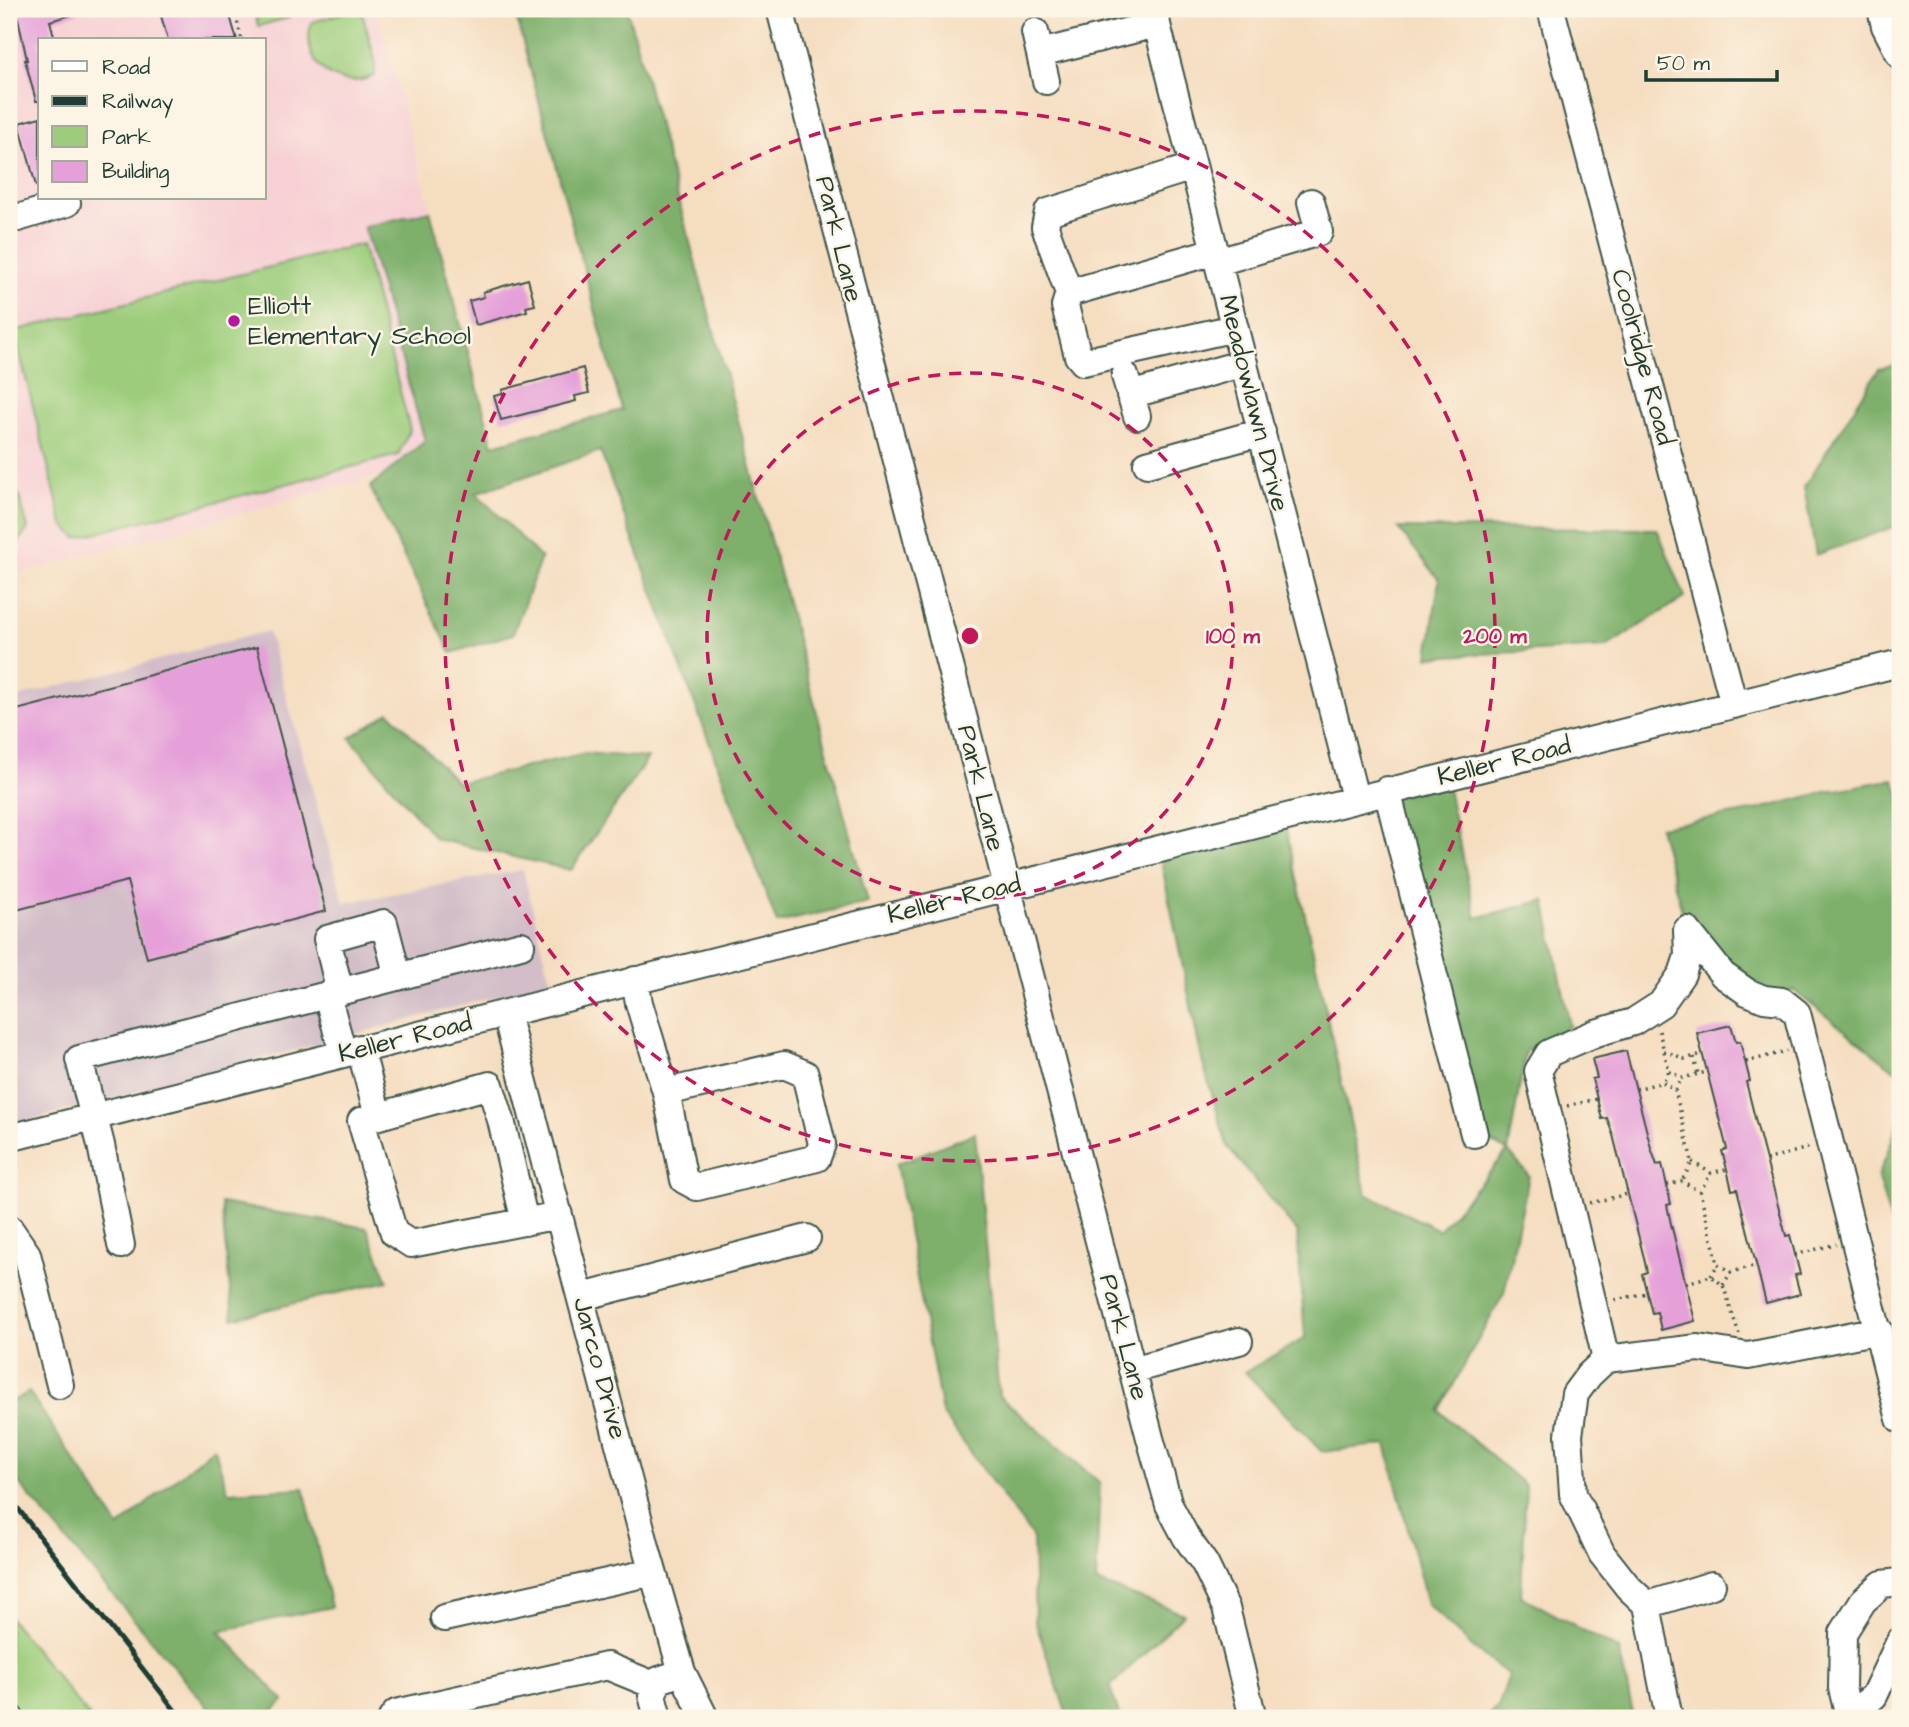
<svg xmlns="http://www.w3.org/2000/svg" width="1909" height="1727" viewBox="0 0 1909 1727" font-family="'Architects Daughter',sans-serif">
  <style>
    .built { fill: #f7cfd4; fill-rule: evenodd }
    .industrial { fill: #d2bdc8 }
    .green { fill: #9dcd7c; stroke: #5e8558; stroke-width: 2 }
    .forest { fill: #7eb06c; stroke: #4e7650; stroke-width: 2 }
    .building { fill: #e5a0d9 }
    .lines { fill: none; stroke-linecap: round; stroke-linejoin: round }
    .minor-casing { stroke: #3f5549; stroke-width: 30 }
    .path { stroke: #3f5549; stroke-width: 3.5; stroke-dasharray: 2 5; stroke-linecap: butt }
    .minor { stroke: #fff; stroke-width: 26 }
    .rail { stroke: #1f3d34; stroke-width: 5 }
    .ring { fill: none; stroke: #c2185b; stroke-width: 3.5; stroke-dasharray: 12 9 }
    .poi-dot { fill: #b5179e; stroke: #fcf5e5; stroke-width: 2.5 }
    .labels { text-anchor: middle; dominant-baseline: central; stroke-width: 5; stroke-linejoin: round; paint-order: stroke }
    .street-label { font-size: 26px; fill: #1f3d34; stroke: #fcf5e5 }
    .poi-label { font-size: 26px; fill: #1f3d34; stroke: #fcf5e5; text-anchor: start }
    .centre { fill: #c2185b; stroke: #fcf5e5; stroke-width: 3.5 }
    .ring-label { font-size: 21px; text-anchor: middle; font-weight: bold; fill: #c2185b; stroke: #fcf5e5; stroke-width: 5; stroke-linejoin: round; paint-order: stroke }
  </style>
  <rect width="100%" height="100%" fill="#fcf5e5"/>
  <filter id="ink" filterUnits="userSpaceOnUse"><feTurbulence type="fractalNoise" baseFrequency=".0143" numOctaves="2"/><feDisplacementMap in="SourceGraphic" scale="14" xChannelSelector="R" yChannelSelector="G"/><feConvolveMatrix kernelMatrix="1 2 1 2 8 2 1 2 1" color-interpolation-filters="sRGB"/></filter>
  <filter id="wash" filterUnits="userSpaceOnUse"><feTurbulence type="fractalNoise" baseFrequency=".00686" numOctaves="4" result="noise"/><feDisplacementMap in="SourceGraphic" scale="28" xChannelSelector="R" yChannelSelector="G"/><feGaussianBlur stdDeviation="1.57" result="paint"/><feColorMatrix in="noise" values="0 0 0 0 0 0 0 0 0 0 0 0 0 0 0 0 0 1.4 0 .05"/><feComposite in="paint" operator="in"/></filter>
  <g filter="url(#wash)">
    <rect width="100%" height="100%" fill="#f5ddc0"/>
    <path class="built" d="M9,9H377L493,445L9,576ZM40,40H264V198H40Z"/>
    <path class="industrial" d="M268,631L344,903L523,870L551,982L9,1126V699Z"/>
    <path class="green" d="M254,9H289V18L258,26Z
      M357,9L362,12L375,60V75C338,95 297,61 312,22Z
      M362,244L410,430L398,455L77,538L63,525L14,331Z
      M9,462L28,528L18,543L9,545Z
      M9,1617L90,1718H9Z"/>
    <path class="forest" d="M514,9H627L868,902L777,923L600,451L476,493L541,558L513,634L451,653L370,487L425,441L364,227L430,211L493,445L622,410Z
      M1900,364V534L1896,526L1816,555L1804,487L1879,369Z
      M1398,528L1657,529L1685,597L1606,647L1428,657L1439,580Z
      M389,712L458,783L585,753L648,758L571,870L436,839L350,738Z
      M1445,776L1476,918L1545,900L1570,1026L1526,1051L1508,1151L1529,1176L1504,1293L1439,1411L1526,1486L1521,1596L1619,1650L1634,1718H1484L1498,1707L1509,1675L1473,1648L1427,1604L1386,1444L1322,1452L1245,1372L1305,1338L1297,1232L1227,1146L1202,1060L1161,861L1286,828L1366,1194L1439,1230L1508,1151L1474,1134L1387,790Z
      M1894,779L1900,797V1074L1793,990L1782,1001L1764,999L1687,930L1659,827L1752,811L1821,793Z
      M1900,1117V1253L1878,1178Z
      M975,1133L999,1396L1100,1483L1096,1582L1184,1614L1110,1687L1120,1718H1068L1035,1621L1033,1538L942,1413L896,1164Z
      M221,1203L367,1228L388,1281L233,1318Z
      M29,1392L119,1527L214,1447L228,1492L304,1488L331,1607L219,1631L284,1701L265,1718H217L9,1472V1403Z"/>
    <g id="blocks">
      <path class="building" d="M16,9H78L79,13L50,21L55,40H40V101H36L25,60H27Z
        M159,9H228L237,40H168Z
        M40,117V186H36L19,123Z
        M528,279L535,305L526,307L527,311L476,325L469,301L484,297L483,292Z
        M583,368L589,393L575,396L576,401L501,420L494,396L503,394L502,390Z
        M257,647L326,911L147,958L127,881L9,912V712Z
        M1731,1025L1736,1042L1740,1041L1750,1081L1746,1082L1756,1122L1786,1236L1790,1235L1800,1274L1795,1275L1800,1294L1766,1303L1737,1189L1732,1190L1727,1169L1722,1151L1727,1149L1697,1033Z
        M1626,1051L1651,1148L1657,1165L1662,1164L1671,1204L1667,1205L1671,1224L1695,1321L1661,1330L1657,1312L1652,1313L1642,1274L1647,1272L1643,1254L1613,1135L1607,1118L1602,1119L1592,1079L1597,1078L1592,1059Z"/>
    </g>
  </g>
  <g filter="url(#ink)">
    <use href="#blocks" fill-opacity="0" stroke="#3f5549" stroke-width="2"/>
    <g class="lines">
      <g class="minor-casing">
        <path id="minor" d="M780,9L1150,1438L1169,1505L1186,1537L1205,1564L1226,1608L1253,1718
          M1153,9L1355,798
          M1551,9L1734,705
          M1881,9L1885,26L1900,55
          M1035,32L1046,81
          M1040,53L1157,24
          M9,213L18,218L67,203
          M1215,251L1069,293L1065,306L1078,356L1083,362L1235,328
          M1218,262L1319,232L1311,202
          M1069,293L1045,227L1048,212L1193,167
          M1125,376L1137,416
          M1130,395L1244,363
          M1147,464L1262,432
          M1387,790L1474,1134
          M1687,930L1723,975L1747,992L1764,999L1782,1001L1797,1013L1900,1419
          M635,980L639,1003L666,1092L784,1065L805,1074L822,1144L817,1158L697,1187L684,1180L666,1092
          M340,992L327,939L384,923L398,977
          M327,995L521,945
          M506,1014L647,1551L682,1672L705,1718
          M360,1048L378,1116
          M9,1138L1900,663
          M525,1222L501,1120L490,1085L361,1121L394,1233L411,1244L559,1215
          M9,1228L27,1254L60,1385
          M121,1245L101,1145L79,1059L327,995L343,1053
          M582,1297L807,1238
          M1606,1359L1538,1071L1549,1053L1596,1033L1633,1022L1661,1004L1682,974L1688,956L1687,930
          M1132,1370L1239,1341
          M1647,1605L1712,1585
          M444,1618L653,1572
          M1849,1716L1842,1688L1843,1633L1863,1601L1882,1584L1900,1582
          M9,1717L10,1718
          M392,1718L396,1713L607,1666L656,1686
          M658,1718L652,1695L659,1680L668,1677
          M1669,1718L1647,1605L1628,1587L1602,1554L1573,1494L1569,1435L1575,1394L1589,1375L1606,1359L1698,1348L1748,1356L1879,1330
          M1847,1718L1874,1696L1900,1641"/>
      </g>
      <path class="path" d="M234,9L242,40
        M1659,1031L1669,1071L1663,1082
        M1664,1051L1685,1059L1702,1054
        M1694,1057L1698,1074
        M1746,1062L1787,1051
        M1669,1071L1682,1078L1707,1072
        M1636,1089L1663,1082L1675,1090L1692,1162L1682,1181
        M1675,1090L1682,1078
        M1567,1106L1597,1099
        M1766,1160L1811,1147
        M1692,1162L1711,1173L1727,1169
        M1667,1185L1682,1181L1700,1192L1718,1264
        M1700,1192L1711,1173
        M1590,1203L1628,1194
        M1795,1255L1836,1244
        M1711,1276L1718,1264L1731,1272L1757,1265
        M1686,1283L1711,1276L1723,1285L1739,1334
        M1723,1285L1731,1272
        M1615,1300L1647,1293"/>
      <use href="#minor" class="minor"/>
      <path class="rail" d="M9,1497L181,1718"/>
    </g>
  </g>
  <g class="ring">
    <circle cx="970" cy="636" r="263"/>
    <circle cx="970" cy="636" r="525"/>
  </g>
  <circle class="poi-dot" cx="234" cy="321" r="7"/>
  <g class="labels">
    <g class="street-label">
      <text transform="translate(839 239) rotate(76)">Park Lane</text>
      <text transform="translate(1643 357) rotate(75)">Coolridge Road</text>
      <text transform="translate(1254 403) rotate(76)">Meadowlawn Drive</text>
      <text transform="translate(1504 761) rotate(-14)">Keller Road</text>
      <text transform="translate(981 788) rotate(76)">Park Lane</text>
      <text transform="translate(954 899) rotate(-14)">Keller Road</text>
      <text transform="translate(405 1038) rotate(-14)">Keller Road</text>
      <text transform="translate(1124 1337) rotate(75)">Park Lane</text>
      <text transform="translate(600 1368) rotate(75)">Jarco Drive</text>
    </g>
    <g class="poi-label">
      <text x="248" y="306">Elliott<tspan x="248" dy="30">Elementary School</tspan></text>
    </g>
  </g>
  <circle cx="970" cy="636" r="10" class="centre"/>
  <g class="ring-label">
    <text x="1233" y="643">100 m</text>
    <text x="1495" y="643">200 m</text>
  </g>
  <rect width="1909" height="1727" fill="none" stroke="#fcf5e5" stroke-width="35"/>
  <rect x="38" y="38" width="228" height="161" fill="#fcf5e5" stroke="#a4ab9e" stroke-width="2"/>
  <rect x="52" y="61" width="35" height="10" fill="#ffffff" stroke="#a4ab9e" stroke-width="2"/>
  <text x="102" y="74" font-size="21" fill="#1f3d34">Road</text>
  <rect x="52" y="96" width="35" height="10" fill="#1f3d34" stroke="#a4ab9e" stroke-width="2"/>
  <text x="102" y="108" font-size="21" fill="#1f3d34">Railway</text>
  <rect x="52" y="126" width="35" height="21" fill="#9dcd7c" stroke="#a4ab9e" stroke-width="2"/>
  <text x="102" y="144" font-size="21" fill="#1f3d34">Park</text>
  <rect x="52" y="161" width="35" height="21" fill="#e5a0d9" stroke="#a4ab9e" stroke-width="2"/>
  <text x="102" y="178" font-size="21" fill="#1f3d34">Building</text>
  <path d="M1646 70v10h131v-10" fill="none" stroke="#1f3d34" stroke-width="3.5"/>
  <text x="1657" y="70" font-size="21" fill="#1f3d34" stroke="#fcf5e5" stroke-width="5" paint-order="stroke">50 m</text>
</svg>
